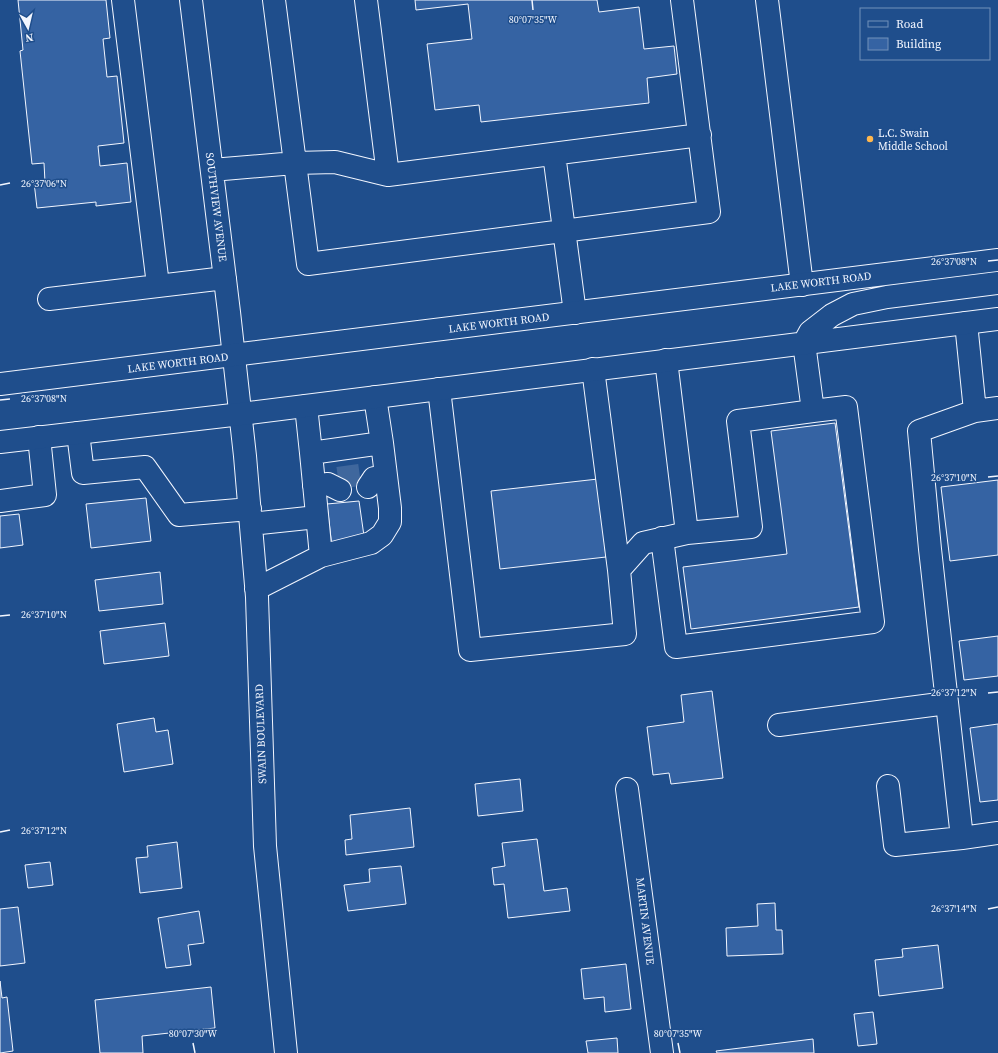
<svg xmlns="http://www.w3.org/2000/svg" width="998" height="1053" viewBox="0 0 998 1053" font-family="'Source Serif 4',serif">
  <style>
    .building { fill: #3563a3; stroke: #f2f6ff }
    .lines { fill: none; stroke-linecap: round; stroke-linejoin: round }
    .minor-tunnel { stroke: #3f679d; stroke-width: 22; stroke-dasharray: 22 11; stroke-linecap: butt }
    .minor-casing { stroke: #f2f6ff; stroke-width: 24 }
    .major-casing { stroke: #f2f6ff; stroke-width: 24 }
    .minor { stroke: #1f4e8c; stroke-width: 22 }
    .major { stroke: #1f4e8c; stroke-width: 22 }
    .ticks { fill: none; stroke: #f2f6ff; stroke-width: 1.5 }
    .poi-dot { fill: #ffb74d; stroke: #1f4e8c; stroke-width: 1.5 }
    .labels { text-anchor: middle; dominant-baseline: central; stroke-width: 3; stroke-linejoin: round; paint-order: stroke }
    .poi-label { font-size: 11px; fill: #f2f6ff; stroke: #1f4e8c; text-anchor: start }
    .street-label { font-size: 11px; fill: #f2f6ff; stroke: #1f4e8c }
    .ticks-label { font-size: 10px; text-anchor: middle; fill: #f2f6ff; stroke: #1f4e8c; stroke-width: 3; stroke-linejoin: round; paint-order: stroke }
  </style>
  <rect width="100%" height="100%" fill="#1f4e8c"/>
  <path class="building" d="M18,0H106L110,38L103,39L107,77L117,76L124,143L98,146L100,166L127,163L131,202L96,206V202L37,208L34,182H45L44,163L32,164L20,51L23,50Z
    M415,0H597L599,12L639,7L644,49L674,46L677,74L647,78L649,103L481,122L479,105L435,110L427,44L472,39L468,4L416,10Z
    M835,423L859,607L691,629L683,567L787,554L771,431Z
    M598,479L606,557L500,569L491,491Z
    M998,480V555L950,561L941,487Z
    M146,498L151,541L91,548L86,504Z
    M359,501L365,543L332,547L327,504Z
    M19,514L23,545L0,548V516Z
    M160,572L163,604L99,611L95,580Z
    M165,623L169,656L104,664L100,631Z
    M998,636V676L964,680L959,641Z
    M712,691L723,778L671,784L669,773L653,775L647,727L684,722L681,695Z
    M154,718L156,732L168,730L173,764L124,772L117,724Z
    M998,724V800L980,802L970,728Z
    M520,779L523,811L478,816L475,784Z
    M410,808L414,847L346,855L345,840L352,839L350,815Z
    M537,839L544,891L567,888L570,911L508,918L504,884L494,885L492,868L505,866L502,843Z
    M177,842L182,888L140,893L136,858L148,857L147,846Z
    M50,862L53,885L28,888L25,865Z
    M401,866L406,904L348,911L344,885L370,882L369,869Z
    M775,903L776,930H782L783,954L727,956L726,928L758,926L757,904Z
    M18,907L25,963L0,966V909Z
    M199,911L204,943L188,945L191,965L166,968L158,918Z
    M938,945L943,988L879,996L875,960L903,957L902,949Z
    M626,964L631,1009L605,1012L604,997L584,999L581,969Z
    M0,981L2,998L7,997L13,1051L0,1053Z
    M211,987L215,1028L142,1036L143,1053H100L95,1000Z
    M873,1012L877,1044L858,1046L854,1014Z
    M617,1038L618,1053H588L586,1041Z
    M813,1039L814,1053H717L716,1051Z"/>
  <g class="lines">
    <path class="minor-tunnel" d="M338,478L366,474"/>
    <g class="minor-casing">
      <path id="minor" d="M123,0L158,285
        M191,0L229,312L245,456L257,597L265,846L286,1053
        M274,0L308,264L709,212L682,0
        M366,0L388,175
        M767,0L802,285
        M554,154L575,313
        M212,170L295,163L335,162L388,175L700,135
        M49,299L225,278
        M966,323L975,411L919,431L930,549L962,838L998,833
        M439,389L470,650L625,634L619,570L593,369
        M375,397L382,443
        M306,406L311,453
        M975,411L998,408
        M78,433L83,473L145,467L179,515L250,509
        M314,486L328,484L340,490
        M368,487L374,478L386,476
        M0,501L45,495L39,437
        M251,524L317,517
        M687,533L751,527L738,421L813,411L804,343
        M662,538L676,647L873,622L846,407L813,411
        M619,570L643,543L687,533L666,360
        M256,589L321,556L371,543L382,535L390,522V508L382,443L311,453L321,556
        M779,725L947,703
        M888,786L895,845L962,838
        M627,789L662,1053"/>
    </g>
    <g class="major-casing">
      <path id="major" d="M804,343L810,332L832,315L853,304L887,297L998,283
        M0,384L998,260
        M0,442L241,414L998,319"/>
    </g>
    <use href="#minor" class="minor"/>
    <use href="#major" class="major"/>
  </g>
  <path class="ticks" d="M532,0L533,10M0,185L10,183M988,261L998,260M0,400L10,399M988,477L998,476M0,616L10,615M988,693L998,692M0,832L10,830M988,909L998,907M193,1043L195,1053M678,1043L680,1053"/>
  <circle class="poi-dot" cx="870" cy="139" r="4"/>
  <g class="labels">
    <g class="poi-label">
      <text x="878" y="133">L.C. Swain<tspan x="878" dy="13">Middle School</tspan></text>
    </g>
    <g class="street-label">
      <text transform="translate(216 207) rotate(83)">SOUTHVIEW AVENUE</text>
      <text transform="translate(821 282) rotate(-7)">LAKE WORTH ROAD</text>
      <text transform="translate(499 323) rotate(-7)">LAKE WORTH ROAD</text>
      <text transform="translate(178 363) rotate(-7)">LAKE WORTH ROAD</text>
      <text transform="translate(261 734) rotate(-92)">SWAIN BOULEVARD</text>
      <text transform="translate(645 921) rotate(83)">MARTIN AVENUE</text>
    </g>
  </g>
  <g class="ticks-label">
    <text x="533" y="23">80°07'35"W</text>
    <text x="44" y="187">26°37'06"N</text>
    <text x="954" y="265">26°37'08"N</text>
    <text x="44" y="402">26°37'08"N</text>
    <text x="954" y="481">26°37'10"N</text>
    <text x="44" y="618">26°37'10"N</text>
    <text x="954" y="696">26°37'12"N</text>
    <text x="44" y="834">26°37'12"N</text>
    <text x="954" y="912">26°37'14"N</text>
    <text x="193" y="1037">80°07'30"W</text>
    <text x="678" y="1037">80°07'35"W</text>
  </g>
  <rect x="860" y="8" width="130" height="52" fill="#1f4e8c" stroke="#7391ba"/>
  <rect x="868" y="21" width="20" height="6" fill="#1f4e8c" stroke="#7391ba"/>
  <text x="896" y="28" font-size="12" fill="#f2f6ff">Road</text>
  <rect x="868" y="38" width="20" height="12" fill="#3563a3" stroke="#7391ba"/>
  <text x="896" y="48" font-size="12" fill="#f2f6ff">Building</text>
  <g transform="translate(28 28) rotate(172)" stroke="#1f4e8c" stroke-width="3" paint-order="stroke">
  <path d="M0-3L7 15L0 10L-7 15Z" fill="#f2f6ff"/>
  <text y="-6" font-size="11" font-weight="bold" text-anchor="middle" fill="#f2f6ff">N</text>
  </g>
</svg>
